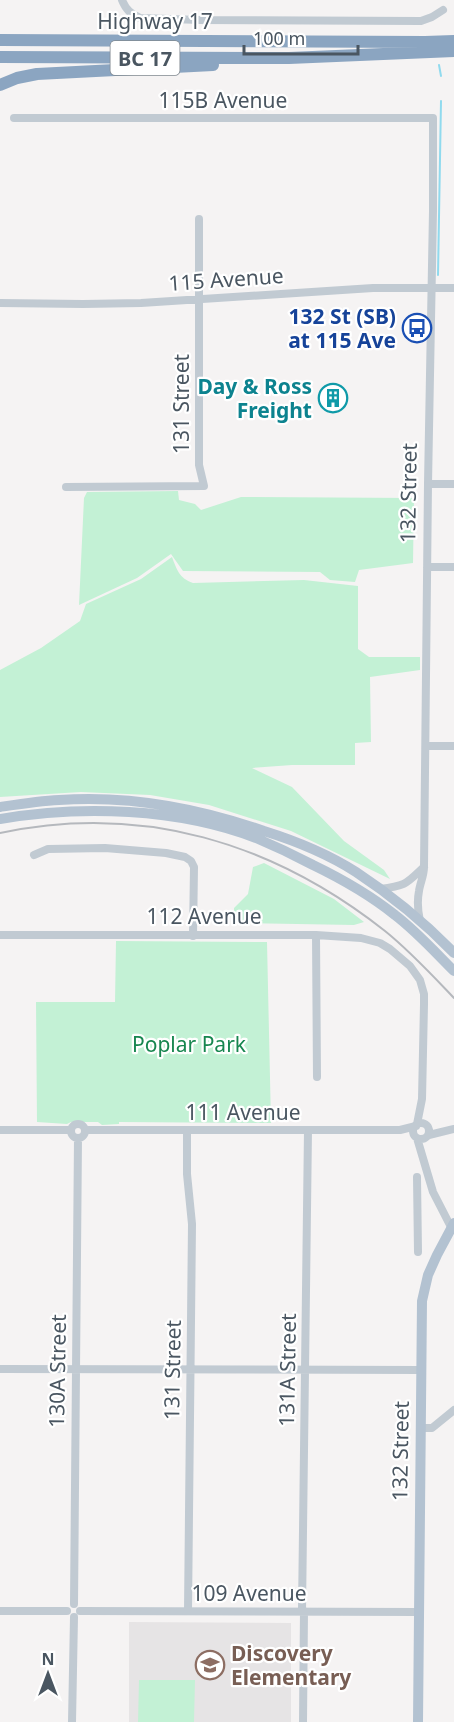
<svg xmlns="http://www.w3.org/2000/svg" width="454" height="1722" viewBox="0 0 454 1722" font-family="'Noto Sans',sans-serif">
  <style>
    .education { fill: #e6e4e5 }
    .green { fill: #c3f1d5 }
    .lines { fill: none; stroke-linecap: round; stroke-linejoin: round }
    .stream { stroke: #90daee; stroke-width: 2 }
    .minor { stroke: #c1cad2; stroke-width: 8 }
    .major { stroke: #b3c2d1; stroke-width: 10 }
    .highway { stroke: #8ba5c1; stroke-width: 12 }
    .rail { stroke: #b5b8bd; stroke-width: 2 }
    .labels { text-anchor: middle; dominant-baseline: central; stroke-width: 4.5; stroke-linejoin: round; paint-order: stroke }
    .shield { fill: #fff; stroke: #808990; stroke-width: 1.5 }
    .shield-label { font-size: 20px; font-weight: bold; fill: #4a5661 }
    .street-label { font-size: 21px; fill: #4a5661; stroke: #fff }
    .transit-label { font-size: 21px; font-weight: bold; fill: #164399; stroke: #fff; text-anchor: end }
    .culture-label { font-size: 21px; font-weight: bold; fill: #0d838f; stroke: #fff; text-anchor: end }
    .park-label { font-size: 21px; fill: #17864f; stroke: #fff }
    .education-label { font-size: 21px; font-weight: bold; fill: #785e54; stroke: #fff; text-anchor: start }
  </style>
  <rect width="100%" height="100%" fill="#f5f3f3"/>
  <path class="education" d="M129,1622L291,1623V1722H129Z"/>
  <path class="green" d="M178,491L179,500L195,504L201,510L241,497L414,498L413,563L359,570L355,582L330,580L320,572L183,571L171,554L137,578L79,605L84,498L87,492Z
    M172,557C177,570 179,578 193,583L304,580L358,586V649L369,657H420V670L370,677L371,742L355,743V765H292L252,768L292,787L344,841L384,870L390,879L291,831L209,805L150,795L81,792L0,797V670L41,648L80,621L86,604L141,579Z
    M264,863L334,899L364,922L354,925L234,923V908L248,894L253,867Z
    M116,941L267,942L271,1123L119,1122V1124L102,1125L98,1122H71L67,1124L37,1122L36,1002H115Z
    M139,1680H195L194,1722H138Z"/>
  <g class="lines">
    <path class="stream" d="M439,65L441,76
      M438,275L441,101"/>
    <path class="minor" d="M122,0C126,10 131,14 140,18L200,20L421,21L432,17L443,10
      M14,118H433V211L428,484L424,867C424,876 420,883 419,891C417,901 418,912 420,921
      M0,303L83,304L141,303L373,288H454
      M428,484H454
      M66,487L204,486L199,465V219
      M427,567H454
      M426,746H454
      M34,855L48,849L105,848L166,853L185,857L191,861L194,867L193,936
      M380,889C406,886 406,884 424,867
      M0,935H316L361,938L380,943L390,949L410,966L420,980L424,994V1004L422,1099L417,1124
      M316,935L317,1077
      M413 1131a8 8 0 1 1 16 0a8 8 0 1 1-16 0Z
      M71 1131a7 7 0 1 1 14 0a7 7 0 1 1-14 0Z
      M0,1130H71
      M86,1130H400L416,1126
      M187,1130V1174L192,1224L188,1611
      M429,1135L454,1129
      M417,1138L433,1192L452,1229
      M417,1177L418,1252
      M0,1369L421,1370
      M420,1428H432L454,1410
      M74,1604L78,1138
      M0,1611H67
      M80,1611L418,1612
      M302,1611L308,1130
      M72,1722L74,1617
      M303,1722L304,1611"/>
    <path class="major" d="M0,807C20,804 39,801 59,800C129,795 198,808 264,831C296,841 328,854 356,872C391,895 424,922 454,953
      M0,819C81,805 178,808 256,838C275,846 294,855 313,865C342,879 370,895 395,915C416,931 435,952 454,971
      M418,1722L422,1301L428,1275L437,1255L454,1223"/>
    <path class="highway" d="M0,40L425,42L454,41
      M0,57L289,58L454,51
      M0,85L17,78L37,74L213,65"/>
    <path class="rail" d="M0,833C142,803 272,842 385,931C410,951 432,975 454,998"/>
  </g>
  <defs>
    <g id="bus-ring" transform="scale(1.5)"><circle r="9.5" fill="#fff" stroke="#1a4fb4" stroke-width="1.5"/><path d="M-5-6H5V4H4V6H2V4H-2V6H-4V4H-5ZM-3.5-4V0h7V-4ZM-3.5 1.2v1.5H-2V1.2ZM2 1.2v1.5H3.5V1.2Z" fill="#1a4fb4"/></g>
    <g id="building-ring" transform="scale(1.5)"><circle r="9.5" fill="#fff" stroke="#0f9aa8" stroke-width="1.5"/><path d="M-4-6H4V6H1V3H-1V6H-4ZM-2.5-4.3h1.7v1.8h-1.7ZM.8-4.3h1.7v1.8H.8ZM-2.5-1h1.7V.8h-1.7ZM.8-1h1.7V.8H.8Z" fill="#0f9aa8"/></g>
    <g id="school-ring" transform="scale(1.5)"><circle r="9.5" fill="#fff" stroke="#8d6e63" stroke-width="1.5"/><path d="M0-5L7-2L0 1L-7-2ZM-4 1L0 2.5L4 1V4Q0 6-4 4Z" fill="#8d6e63"/></g>
  </defs>
  <g fill-rule="evenodd">
    <use href="#bus-ring" x="417" y="328"/>
    <use href="#building-ring" x="333" y="398"/>
    <use href="#school-ring" x="210" y="1665"/>
  </g>
  <g class="labels">
    <rect class="shield" x="110.5" y="41" width="69" height="34" rx="4.5"/>
    <g class="shield-label">
      <text x="145" y="58">BC 17</text>
    </g>
    <g class="street-label">
      <text x="155" y="21">Highway 17</text>
      <text x="223" y="100">115B Avenue</text>
      <text transform="translate(226 279) rotate(-4)">115 Avenue</text>
      <text transform="translate(181 404) rotate(-90)">131 Street</text>
      <text transform="translate(408 493) rotate(-89)">132 Street</text>
      <text x="204" y="916">112 Avenue</text>
      <text x="243" y="1112">111 Avenue</text>
      <text transform="translate(172 1370) rotate(-89)">131 Street</text>
      <text transform="translate(287 1370) rotate(-89)">131A Street</text>
      <text transform="translate(57 1371) rotate(-89)">130A Street</text>
      <text transform="translate(400 1451) rotate(-89)">132 Street</text>
      <text x="249" y="1593">109 Avenue</text>
    </g>
    <g class="transit-label">
      <text x="396" y="316">132 St (SB)<tspan x="396" dy="24">at 115 Ave</tspan></text>
    </g>
    <g class="culture-label">
      <text x="312" y="386">Day &amp; Ross<tspan x="312" dy="24">Freight</tspan></text>
    </g>
    <g class="park-label">
      <text x="189" y="1044">Poplar Park</text>
    </g>
    <g class="education-label">
      <text x="231" y="1653">Discovery<tspan x="231" dy="24">Elementary</tspan></text>
    </g>
  </g>
  <g transform="translate(48 1674)" stroke="#ffffff" stroke-width="4.5" paint-order="stroke">
  <path d="M0-4.5L10 22L0 15L-10 22Z" fill="#4a5661"/>
  <text y="-9" font-size="16" font-weight="bold" text-anchor="middle" fill="#4a5661">N</text>
  </g>
  <path d="M244 45v9h114v-9" fill="none" stroke="#4a5661" stroke-width="3"/>
  <text x="253" y="45" font-size="18" fill="#4a5661" stroke="#ffffff" stroke-width="4.5" paint-order="stroke">100 m</text>
</svg>
